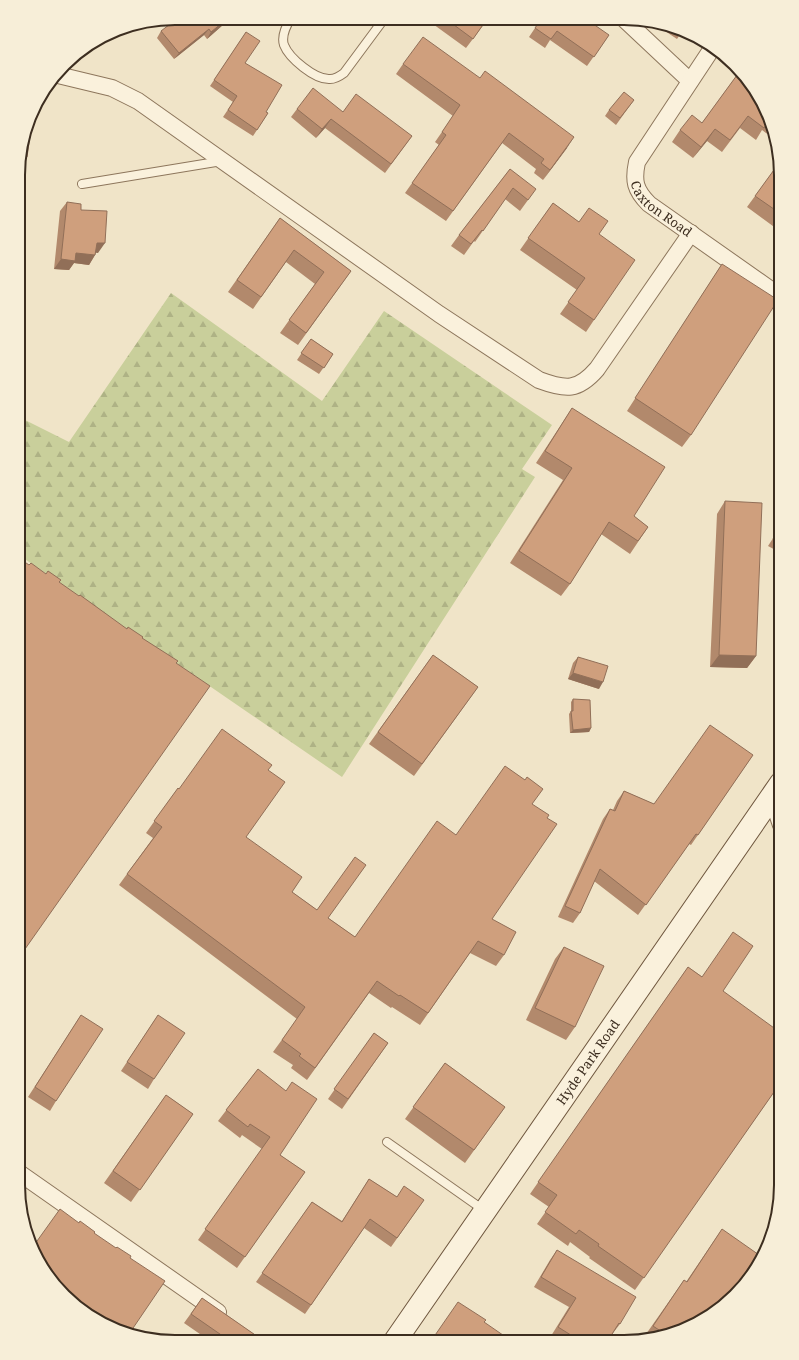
<svg xmlns="http://www.w3.org/2000/svg" width="799" height="1360" viewBox="0 0 799 1360" font-family="'Noto Serif',serif">
  <style>
    .forest { fill: url(#forest-firs) }
    .lines { fill: none; stroke-linecap: round; stroke-linejoin: round }
    .lane-casing { stroke: #8d765c; stroke-width: 10 }
    .street-casing { stroke: #8d765c; stroke-width: 18 }
    .secondary-casing { stroke: #6f573f; stroke-width: 24 }
    .lane { stroke: #faf1dc; stroke-width: 8 }
    .street { stroke: #faf1dc; stroke-width: 16 }
    .secondary { stroke: #faf1dc; stroke-width: 22 }
    .wall { fill: #b2896c }
    .shaded-wall { fill: #916f58 }
    .building { fill: #cf9f7d; stroke: #916f58 }
    .labels { text-anchor: middle; dominant-baseline: central; stroke-width: 4; stroke-linejoin: round; paint-order: stroke }
    .street-label { font-size: 13px; fill: #3d2e20; stroke: #f7eed8 }
    .rim { fill: none; stroke: #3d2e20; stroke-width: 2 }
  </style>
  <defs>
    <pattern id="forest-firs" width="22" height="20" patternUnits="userSpaceOnUse"><rect width="22" height="20" fill="#c9cf9b"/><path d="M5 1l3.5 6h-7zM16 11l3.5 6h-7z" fill="#aeb285"/></pattern>
  </defs>
  <rect width="100%" height="100%" fill="#f0e4c8"/>
  <path class="forest" d="M171,293L322,401L384,311L552,425L522,469L535,477L342,777L19,555V417L69,442Z"/>
  <g class="lines">
    <g class="lane-casing">
      <path id="lane" d="M291,18C286,26 281,36 284,45C289,58 315,80 330,79C335,79 340,76 344,73L384,19
        M82,184L222,161
        M387,1142L485,1211"/>
    </g>
    <g class="street-casing">
      <g id="street">
        <path d="M624,19L690,81"/>
        <path id="s1" d="M713,47L637,162C633,181 635,190 649,204L781,297"/>
        <path d="M58,75L112,88L138,101L439,314L539,380C566,390 578,391 597,369L691,233"/>
        <path d="M771,796L781,825"/>
        <path d="M18,1172L218,1312"/>
      </g>
    </g>
    <g class="secondary-casing">
      <g id="secondary">
        <path id="s2" d="M395,1341L781,783"/>
      </g>
    </g>
    <use href="#lane" class="lane"/>
    <use href="#street" class="street"/>
    <use href="#secondary" class="secondary"/>
  </g>
  <path class="wall" d="M228,18L224,24L207,39L204,35L174,59L157,38L161,31Z
    M426,19H488L466,48Z
    M500,19H514L509,26Z
    M541,19L609,35L587,66L550,40L545,48L529,37Z
    M661,24L683,30L677,39L659,27Z
    M246,32L245,63L266,112L268,113L253,136L223,117L233,102L210,86Z
    M403,64L567,148L543,180L534,173L536,169L502,143L446,221L405,193L439,145L435,142L453,116L396,74Z
    M740,71L769,115L774,139L762,130L756,140L740,128L722,152L707,141L693,158L672,142L680,130L702,123Z
    M634,100L616,125L605,116L609,110Z
    M297,109L343,112L412,136L385,173L325,128L316,138L291,117Z
    M779,163L781,175V232L747,207Z
    M510,169L528,200L520,211L505,199L475,242L474,241L464,255L451,246L459,235Z
    M67,202L81,210L98,253L96,252L95,255L89,265L74,263L69,270L54,269L60,211Z
    M553,203L579,222L599,234L594,320L586,332L560,314L577,290L520,250Z
    M280,218L351,271L298,345L280,333L315,284L286,262L253,309L228,292Z
    M722,264L691,435L682,447L627,411Z
    M311,339L333,354L319,374L297,360Z
    M572,408L634,516L648,527L630,554L601,534L570,584L561,596L510,563L563,480L536,463Z
    M725,501L756,656L747,668L710,667L717,514Z
    M781,526V553L768,546Z
    M433,655L478,687L414,776L369,744Z
    M578,657L599,689L568,679L573,663Z
    M573,699L591,728L589,732L570,733L569,714L571,711V702Z
    M753,755L691,845L689,844L638,915L594,881L580,913L573,923L558,917L603,819L610,809L613,810L617,801L624,791L654,804Z
    M268,770L246,837L292,892L355,937L456,835L532,804L492,919L504,955L496,966L470,953L420,1025L392,1007L391,1008L369,993L307,1080L291,1068L293,1065L273,1052L297,1019L119,885L153,838L146,833L178,788L179,789Z
    M564,947L575,1027L566,1040L526,1020L555,959Z
    M688,967L723,991L781,1082L635,1290L589,1258L590,1257L570,1242L568,1246L537,1224L549,1207L530,1194Z
    M81,1015L56,1101L50,1111L28,1097Z
    M158,1015L154,1079L148,1089L121,1071Z
    M374,1033L388,1043L342,1109L328,1099Z
    M445,1063L505,1107L465,1163L405,1119Z
    M258,1069L280,1155L305,1172L237,1268L198,1240L262,1149L242,1135L240,1138L218,1121Z
    M166,1095L193,1114L131,1202L104,1183Z
    M369,1179L397,1197L424,1200L391,1247L364,1228L305,1314L256,1282L312,1202L342,1221Z
    M722,1229L684,1330L646,1338L644,1337L684,1280L686,1282Z
    M557,1250L620,1324L613,1333L607,1342H560L551,1336L569,1307L534,1287L550,1260Z
    M202,1298L261,1339L266,1341H210L184,1323Z"/>
  <path class="shaded-wall" d="M228,18L224,24L207,39L211,32Z
    M209,29L204,35L174,59L179,53Z
    M331,119L325,128L316,138L322,129Z
    M715,129L707,141L693,158L701,147Z
    M574,137L567,148L543,180L550,170Z
    M19,156L27,157L19,168Z
    M97,243H105L98,253L90,252Z
    M76,253L95,255L89,265L74,263L69,270L54,269L61,259Z
    M719,655L756,656L747,668L710,667Z
    M573,673L603,682L599,689L568,679Z
    M591,728L589,732L570,733L573,730Z"/>
  <path class="building" d="M178,18H228L211,32L209,29L179,53L161,31Z
    M446,19H487L473,39Z
    M541,19H586L609,35L594,57L557,31L551,39L535,28Z
    M246,32L260,41L245,63L282,85L266,112L268,113L257,130L228,110L237,96L214,80Z
    M423,37L480,78L485,71L574,137L550,170L541,163L544,159L509,133L453,211L412,183L446,135L442,132L460,105L403,64Z
    M740,71L749,80L769,115L770,119L764,128L748,116L730,140L715,129L701,147L680,130L692,115L702,123Z
    M313,88L343,112L356,94L412,136L391,164L331,119L322,129L297,109Z
    M624,92L634,100L620,118L609,110Z
    M34,107L27,157L19,156V155Z
    M779,163L781,175V214L755,196Z
    M510,169L536,189L528,200L513,188L483,231L482,230L471,244L459,235Z
    M67,202L81,204V210L107,211L105,243H97L95,255L76,253L75,261L61,259Z
    M553,203L579,222L589,208L608,221L599,234L635,260L594,320L568,302L585,278L528,238Z
    M280,218L351,271L306,333L289,320L324,272L294,250L261,297L237,280Z
    M722,264L778,300L691,435L635,398Z
    M311,339L333,354L324,368L301,353Z
    M572,408L665,467L634,516L648,527L638,541L609,522L570,584L519,551L572,468L545,451Z
    M725,501L762,503L756,656L719,655Z
    M781,526V544L773,539Z
    M19,558L29,565L31,563L46,574L48,571L61,580L59,582L79,596L80,595L127,629L128,627L143,637L142,638L178,661L176,663L210,686L18,959Z
    M433,655L478,687L422,764L378,732Z
    M578,657L608,666L603,682L573,673Z
    M573,699L590,700L591,728L573,730L571,711H573Z
    M710,725L753,755L698,835L696,834L646,905L600,869L580,913L565,906L610,809L615,811L624,791L654,804Z
    M222,729L272,765L268,770L285,782L246,837L302,877L292,892L317,910L355,857L366,865L328,918L355,937L437,821L456,835L505,766L525,780L527,777L543,789L532,804L549,815L547,818L557,824L492,919L516,932L504,955L478,941L428,1013L400,995L399,996L377,981L315,1068L299,1056L301,1054L282,1040L305,1007L127,874L162,827L154,821L178,788L179,789Z
    M733,932L753,946L723,991L781,1033V1082L644,1278L598,1246L599,1244L579,1230L576,1234L545,1212L557,1195L538,1182L688,967L702,977Z
    M564,947L604,966L575,1027L535,1008Z
    M81,1015L103,1029L56,1101L35,1087Z
    M158,1015L185,1033L154,1079L127,1062Z
    M374,1033L388,1043L348,1099L334,1089Z
    M445,1063L505,1107L474,1150L413,1107Z
    M258,1069L286,1091L292,1082L317,1099L280,1155L305,1172L245,1257L205,1229L270,1137L250,1124L248,1127L226,1110Z
    M166,1095L193,1114L140,1190L113,1171Z
    M369,1179L397,1197L404,1186L424,1200L397,1238L370,1219L311,1305L262,1273L312,1202L342,1222Z
    M60,1209L79,1223L80,1221L95,1232L94,1233L116,1248L117,1247L131,1256L130,1258L165,1281L129,1334L115,1330L80,1310L50,1280L32,1248Z
    M722,1229L762,1257L749,1280L720,1309L684,1330L665,1334L653,1326L684,1280L687,1282Z
    M557,1250L636,1297L620,1324L619,1323L607,1342H582L558,1327L576,1298L541,1277Z
    M202,1298L261,1339L266,1341H230L191,1314Z
    M458,1302L486,1320L484,1322L513,1342L431,1341Z"/>
  <g class="labels">
    <g class="street-label">
      <text stroke="none"><textPath href="#s1" startOffset="196">Caxton Road</textPath></text>
      <text stroke="none"><textPath href="#s2" startOffset="339">Hyde Park Road</textPath></text>
    </g>
  </g>
  <path d="M0 0H799V1360H0ZM175 25H624A150 150 0 0 1 774 175V1185A150 150 0 0 1 624 1335H175A150 150 0 0 1 25 1185V175A150 150 0 0 1 175 25Z" fill="#f7eed8" fill-rule="evenodd"/>
  <path class="rim" d="M175 25H624A150 150 0 0 1 774 175V1185A150 150 0 0 1 624 1335H175A150 150 0 0 1 25 1185V175A150 150 0 0 1 175 25Z"/>
</svg>
